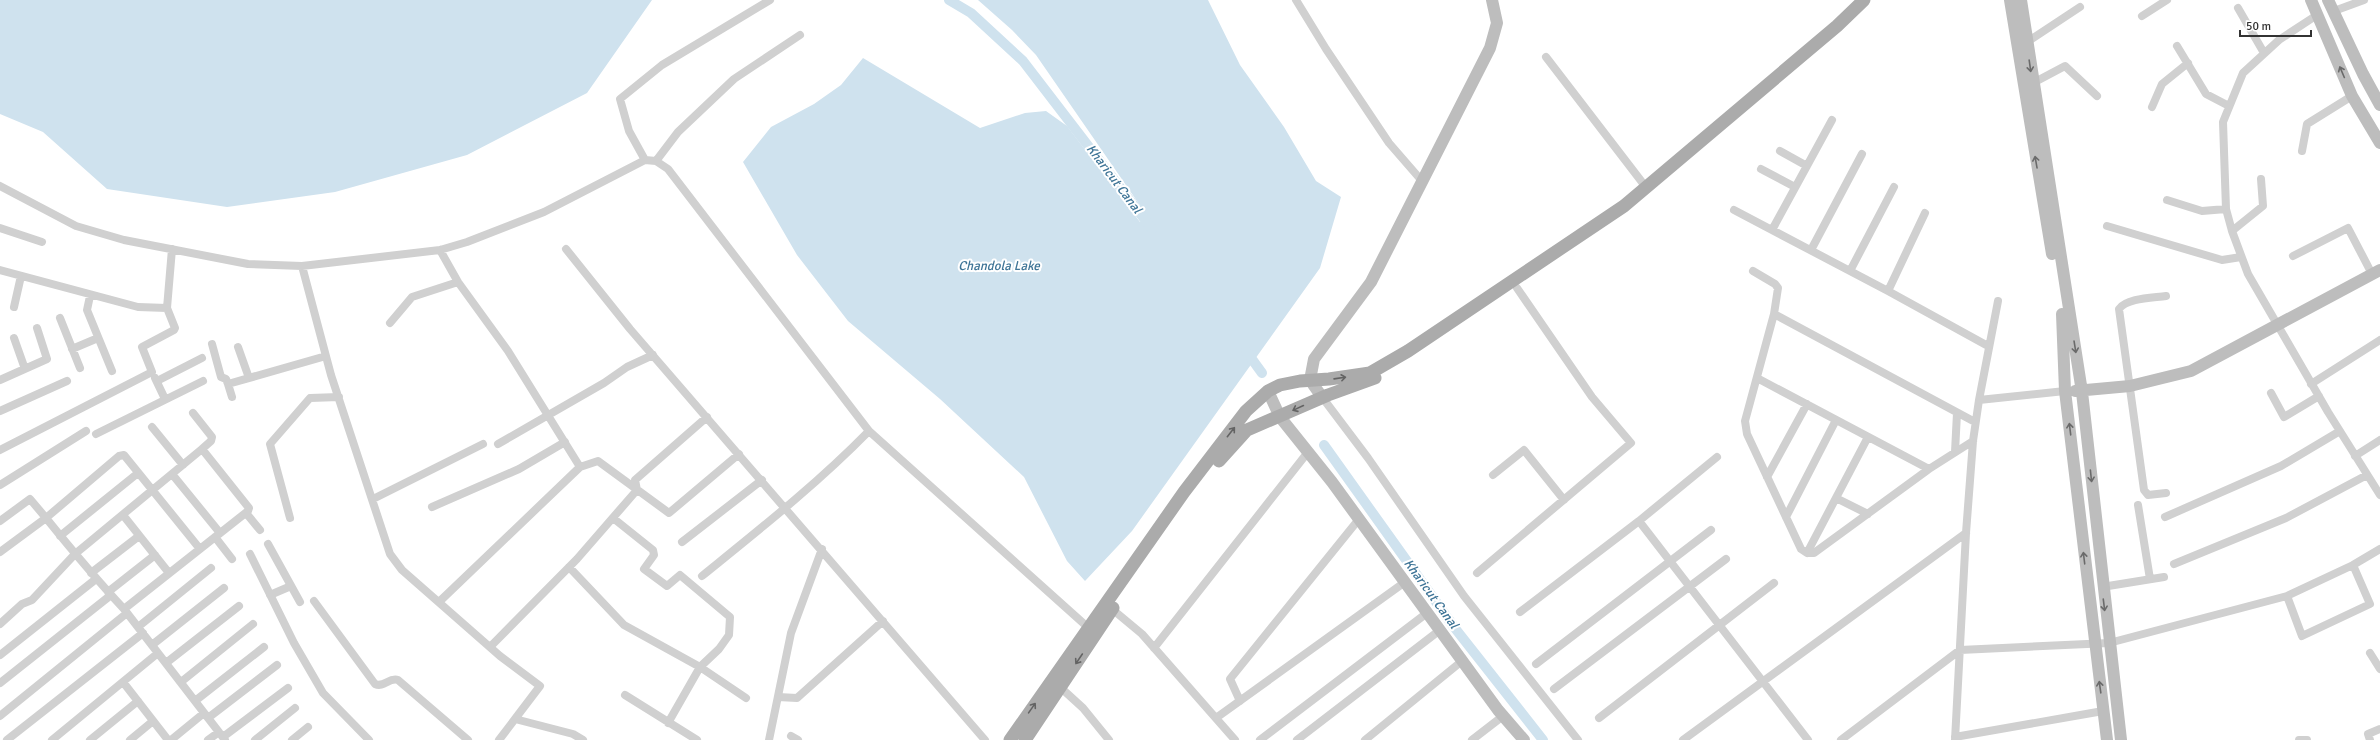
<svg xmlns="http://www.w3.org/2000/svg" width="2380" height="740" viewBox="0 0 2380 740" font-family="Signika,sans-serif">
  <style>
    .water { fill: #cfe2ee }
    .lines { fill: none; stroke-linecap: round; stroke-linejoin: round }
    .canal { stroke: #cfe2ee; stroke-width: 10 }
    .street { stroke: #d0d0d0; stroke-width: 8 }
    .secondary { stroke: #bdbdbd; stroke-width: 12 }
    .primary { stroke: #ababab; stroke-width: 13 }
    .oneway { stroke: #6a6a6a }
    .oneway2 { stroke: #636363 }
    .labels { text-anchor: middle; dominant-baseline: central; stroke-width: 4; stroke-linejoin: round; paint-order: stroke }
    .water-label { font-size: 13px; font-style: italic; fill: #3f7597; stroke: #fff }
  </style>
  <rect width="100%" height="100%" fill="#fff"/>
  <path class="water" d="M0,0H652L587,93L467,155L335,192L227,207L107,189L43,132L0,114Z
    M978,0H1208L1240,65L1284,127L1316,181L1341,197L1320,268L1132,531L1085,581L1067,561L1024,477L940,399L848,321L797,255L743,162L771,127L814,104L841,85L863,58L980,128L1025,113L1046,111L1067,126L1140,222L1148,217L1036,55L1012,30Z"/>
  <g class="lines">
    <path class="canal" d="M949,0L971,13L1023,61L1152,229
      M1246,351L1262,373
      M1324,445L1454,627L1543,740"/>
    <path class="street" d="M1296,0L1326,49L1389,143L1422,181
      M2238,8L2264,53
      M2334,11L2364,0
      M2317,15L2279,40L2243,73L2223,122L2226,209L2232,231L2248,274L2328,412L2380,495
      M2142,16L2167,0
      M2027,42L2080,7
      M2177,46L2206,94L2229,106
      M1546,57L1645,186
      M2033,83L2065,66L2097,96
      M2152,107L2162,84L2188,63
      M1780,151L1807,166
      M2302,151L2307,124L2352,96
      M645,160L629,131L620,99L662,65L770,0
      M656,161L678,132L734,79L800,35
      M1761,169L1795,187
      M0,186L76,226L124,240L248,264L302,266L440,250L467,242L544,212L645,160L656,161L668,169L869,431L1092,631
      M2167,200L2202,211L2226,209
      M1734,210L1888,291L1988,346
      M2107,226L2222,260L2241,257
      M0,228L42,242
      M1772,230L1832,120
      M2232,231L2263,206L2261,179
      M566,249L630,329L985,740
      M440,250L458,282L508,351L580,467
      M1811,250L1862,154
      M2293,256L2348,228L2372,274
      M302,266L331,375L390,554L402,570L500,656L540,686L499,740
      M0,270L138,307L167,308L172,249
      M1753,271L1775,284L1778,288L1774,314
      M1850,271L1894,187
      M1888,291L1925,213
      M90,296L87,310L112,371
      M2166,296C2152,298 2127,298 2119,309L2144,490L2148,495L2166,493
      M14,307L21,276
      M60,318L80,368
      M390,323L412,297L458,282
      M14,338L25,369
      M212,344L221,377L226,379L228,384
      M238,347L249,378
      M72,349L98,338
      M155,378L165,399
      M1757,378L1929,469
      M0,380L47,359L37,328
      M157,381L202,358
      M2311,384L2380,340
      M2271,393L2284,417L2319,396
      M232,397L228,384L326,356
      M1322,397L1368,458L1464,596L1578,740
      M1979,400L1998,301
      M0,411L67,381
      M193,413L212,437L211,441L202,449
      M152,427L183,465
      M96,434L203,381
      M1973,441L1929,469L1814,553H1807L1801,549L1747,434L1745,421L1774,314L1975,422
      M498,444L604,383L627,367L653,355
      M0,450L152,372L142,347L174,330L175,328L167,308
      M1955,452L1957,413
      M2355,456L2380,440
      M172,474L220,533
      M1493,475L1524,450L1564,500
      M1767,477L1807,404
      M0,485L86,431
      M1836,498L1868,514
      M373,499L483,444
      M2138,505L2150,579
      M432,507L519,469L565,442
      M246,513L260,530
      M123,515L169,573
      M1786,517L1836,420
      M2165,517L2281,466L2340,431
      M290,518L270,444L310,398L339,397
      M613,518L653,550L654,555L644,569L667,586L680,575L730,617L729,635L719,649L700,667L668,723
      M0,521L30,499L46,518L119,456L124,455L200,549
      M1639,521L1808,740
      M60,536L138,473
      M215,537L232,559
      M682,542L762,480
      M268,544L300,602
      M0,552L46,518C71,549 96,579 124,609L248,511L249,508L202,449L75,554L32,600L22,604L0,624
      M1807,553L1868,437
      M250,554L294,643L323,693L369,740
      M2174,564L2286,518L2367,475
      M569,567L624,625L700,667L746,698
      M91,573L139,536
      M1477,573L1631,443L1592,397L1517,288
      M702,576C760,529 817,484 869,431
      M2102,587L2164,577
      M108,592L155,555
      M270,595L291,586
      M2287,596L2302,636L2370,604L2353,565
      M314,601L375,684C384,688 389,677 398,680L468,740
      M439,602L580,467L598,461L669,513L739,454
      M124,609L225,740
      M1112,609L1142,634L1235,740
      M1520,612L1639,521L1717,457
      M138,627L211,568
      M152,645L224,588
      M490,647L577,559L637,490L635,480L707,417
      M1154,648L1308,452
      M2370,653L2380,669
      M0,655L96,579
      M166,663L239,606
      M1536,664L1711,530
      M123,682L168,740
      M181,682L253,624
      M0,683L111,595
      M1060,687L1083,708L1109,740
      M1554,689L1726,559
      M625,695L697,740
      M778,697L797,698L883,621
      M195,701L264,647
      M1240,701L1230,679L1359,519
      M0,716L127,613
      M208,718L277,665
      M1216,718L1405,582
      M1599,718L1774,583
      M515,719L573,734L583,740
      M791,736L798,740
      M223,737L288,688
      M1955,737L2103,711
      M7,740L143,633
      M52,740L158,653
      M90,740L138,701
      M130,740L153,721
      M171,740L204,713
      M208,740L219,732
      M255,740L295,708
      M292,740L308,727
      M769,740L791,633L822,549
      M1260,740L1427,613
      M1297,740L1440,630
      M1365,740L1462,661
      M1472,740L1503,716
      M1683,740L1966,533
      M1841,740L1960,650L2109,643L2287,596L2353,565L2380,549
      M1955,740L1966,533L1973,441L1979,400L2065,391
      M2299,740H2307
      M2370,740L2368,734L2380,729"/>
    <path class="secondary" d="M2010,0L2052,254
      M2021,0L2082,392L2121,740
      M2311,0L2352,96L2380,143
      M2328,0L2363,74L2380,105
      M2062,314L2065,391L2107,740
      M1268,391L1280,417L1332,482L1498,710L1524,740
      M2075,391L2130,386L2191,371L2380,270
      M1322,397L1310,380L1314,359L1371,282L1490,48L1497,23L1492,0"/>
    <path class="primary" d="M1219,461L1247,430L1328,395L1375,378
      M1010,740L1184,492L1246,411L1268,391L1280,385L1300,381L1329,379L1370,373L1408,351L1624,206L1837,26L1864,0
      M1025,740L1113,608"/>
  </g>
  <defs><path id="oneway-shaft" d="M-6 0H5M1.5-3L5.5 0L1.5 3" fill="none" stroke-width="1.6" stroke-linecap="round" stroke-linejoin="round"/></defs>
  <g class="oneway">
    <use href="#oneway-shaft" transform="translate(2030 66) rotate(82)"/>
    <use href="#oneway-shaft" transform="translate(2342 72) rotate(-113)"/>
    <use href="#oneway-shaft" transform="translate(2036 162) rotate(-100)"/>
    <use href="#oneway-shaft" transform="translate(2075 347) rotate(81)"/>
    <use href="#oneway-shaft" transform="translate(2070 429) rotate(-97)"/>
    <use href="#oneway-shaft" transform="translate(2091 476) rotate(84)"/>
    <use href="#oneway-shaft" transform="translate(2084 558) rotate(-97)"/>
    <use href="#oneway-shaft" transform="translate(2104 605) rotate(83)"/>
    <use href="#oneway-shaft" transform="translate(2100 687) rotate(-98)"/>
  </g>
  <g class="oneway2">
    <use href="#oneway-shaft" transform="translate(1340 378) rotate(-8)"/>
    <use href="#oneway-shaft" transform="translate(1298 408) rotate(155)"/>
    <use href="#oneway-shaft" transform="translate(1231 432) rotate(-52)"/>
    <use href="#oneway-shaft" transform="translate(1079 659) rotate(124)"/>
    <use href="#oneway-shaft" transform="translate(1032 708) rotate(-55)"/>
  </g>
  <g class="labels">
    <g class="water-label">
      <text transform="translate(1114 179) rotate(53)">Kharicut Canal</text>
      <text x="999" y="266">Chandola Lake</text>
      <text transform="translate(1431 594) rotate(54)">Kharicut Canal</text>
    </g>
  </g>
  <path d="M2240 30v6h71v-6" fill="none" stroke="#333333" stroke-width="2"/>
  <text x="2246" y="30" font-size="12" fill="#333333" stroke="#ffffff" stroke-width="3" paint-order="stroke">50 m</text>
</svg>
